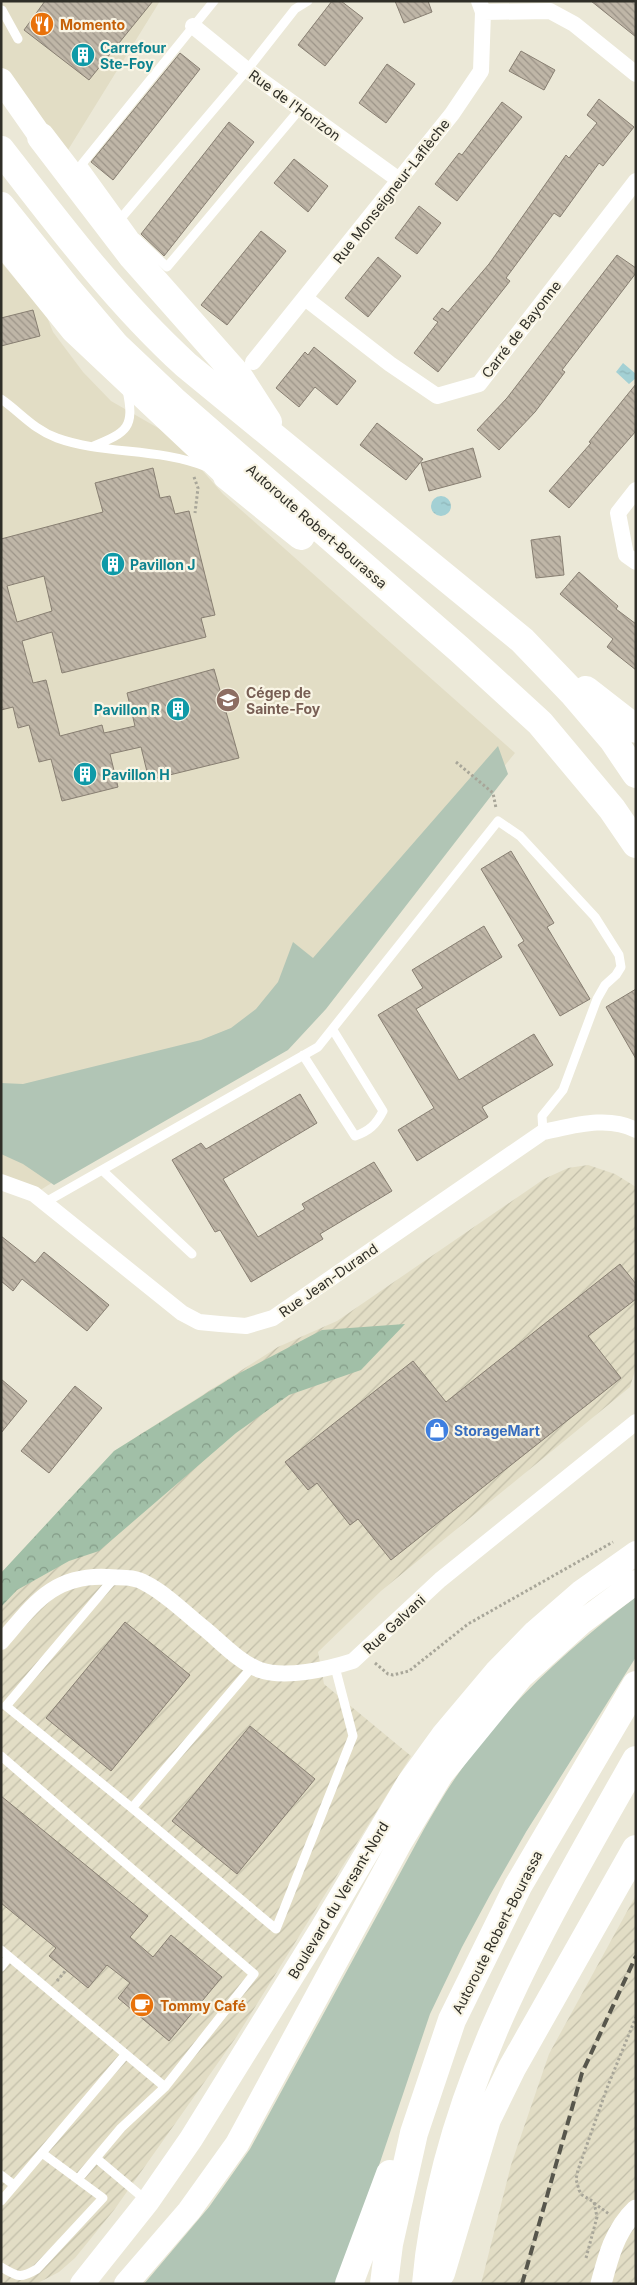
<svg xmlns="http://www.w3.org/2000/svg" width="637" height="2285" viewBox="0 0 637 2285" font-family="Inter,sans-serif">
  <style>
    .built { fill: #e2ddc5 }
    .industrial { fill: url(#industrial-furrows) }
    .green { fill: #b1c5b5 }
    .forest { fill: url(#forest-crowns) }
    .water { fill: url(#water-ripples) }
    .building { fill: url(#building-back-hatch); stroke: #887f72; fill-rule: evenodd }
    .lines { fill: none; stroke-linecap: round; stroke-linejoin: round }
    .path { stroke: #a8a699; stroke-width: 3; stroke-dasharray: 2.5 2.5; stroke-linecap: butt }
    .service { stroke: #fff; stroke-width: 9 }
    .minor { stroke: #fff; stroke-width: 16 }
    .tertiary { stroke: #fff; stroke-width: 21 }
    .secondary { stroke: #fff; stroke-width: 24 }
    .motorway { stroke: #fff; stroke-width: 28 }
    .rail { stroke: #57564c; stroke-width: 4; stroke-dasharray: 10 5; stroke-linecap: butt }
    .labels { text-anchor: middle; dominant-baseline: central; stroke-width: 4.5; stroke-linejoin: round; paint-order: stroke }
    .food-label { font-size: 14px; font-weight: bold; fill: #c56008; stroke: #f9f5e5; text-anchor: start }
    .culture-label { font-size: 14px; font-weight: bold; fill: #0d838f; stroke: #f9f5e5; text-anchor: start }
    .street-label { font-size: 14px; fill: #2f2e27; stroke: #f9f5e5 }
    .education-label { font-size: 14px; font-weight: bold; fill: #785e54; stroke: #f9f5e5; text-anchor: start }
    .shop-label { font-size: 14px; font-weight: bold; fill: #366cbe; stroke: #f9f5e5; text-anchor: start }
  </style>
  <defs>
    <pattern id="industrial-furrows" width="10" height="10" patternUnits="userSpaceOnUse" patternTransform="scale(1.25)"><rect width="10" height="10" fill="#e2ddc5"/><path d="M-1 1l2-2M0 10L10 0M9 11l2-2" fill="none" stroke="#c2bea9"/></pattern>
    <pattern id="forest-crowns" width="20" height="18" patternUnits="userSpaceOnUse" patternTransform="scale(1.25)"><rect width="20" height="18" fill="#a1bfa7"/><path d="M2 6a3 3 0 1 1 6 0M12 15a3 3 0 1 1 6 0" fill="none" stroke="#849c88"/></pattern>
    <pattern id="water-ripples" width="26" height="14" patternUnits="userSpaceOnUse" patternTransform="scale(1.25)"><rect width="26" height="14" fill="#a3d0d4"/><path d="M2 4q2-2 4 0t4 0M15 11q2-2 4 0t4 0" fill="none" stroke="#8db3b6"/></pattern>
    <pattern id="building-back-hatch" width="6" height="6" patternUnits="userSpaceOnUse" patternTransform="scale(1.25)"><rect width="6" height="6" fill="#bfb6a7"/><path d="M-1 5l2 2M0 0l6 6M5-1l2 2" fill="none" stroke="#9c9488"/></pattern>
  </defs>
  <rect width="100%" height="100%" fill="#ebe8d7"/>
  <path class="built" d="M1,1H160L63,158L1,85Z
    M1,262L47,317L53,332L83,372L111,401L172,436L223,494L515,753L282,1039L34,1194L1,1182Z"/>
  <path class="industrial" d="M588,1165L615,1174L636,1187V1367L630,1387L381,1591L318,1652L324,1684L411,1756L237,2036L114,2210L75,2258L59,2272L36,2284H1V1573L114,1451L278,1347L337,1321L544,1179L568,1168Z
    M636,1895V2284H481L511,2165L549,2054Z"/>
  <path class="green" d="M498,746L508,774L326,1009L288,1050L54,1185L23,1164L1,1154V1083L23,1084L201,1040L231,1028L256,1009L278,982L293,942L313,958Z
    M636,1597V1657L526,1832L490,1895L462,1947L430,2014L339,2284H144L209,2207L250,2149L417,1842C426,1825 436,1808 446,1792C495,1715 563,1652 636,1597Z"/>
  <path class="forest" d="M405,1324L361,1370L289,1395L236,1433L99,1551L69,1561L17,1590L1,1607V1573L114,1451L234,1376L322,1330Z"/>
  <path class="water" d="M623,363L636,374V378L629,384L616,372Z
    M431 506a10 10 0 1 1 20 0a10 10 0 1 1-20 0Z"/>
  <path class="building" d="M45,1H153L89,80L24,30Z
    M332,1H341L363,18L325,66L298,45Z
    M395,1H428L432,12L404,23Z
    M591,1H636V37Z
    M521,51L555,70L544,90L509,71Z
    M180,53L200,69L113,180L91,162Z
    M387,64L415,84L386,123L359,103Z
    M599,99L634,127L603,166L599,163L560,217L554,213L506,278L510,281L438,372L414,353L438,322L433,319L442,308L448,312L489,264L566,155L569,158L597,123L587,115Z
    M502,102L522,117L457,201L435,184L459,153L462,155Z
    M229,122L254,142L164,256L141,234Z
    M294,159L328,186L308,212L274,183Z
    M419,206L441,223L417,254L395,238Z
    M261,231L286,251L227,325L201,305Z
    M617,255L636,268V273L562,370L565,372L535,412L499,450L477,430L507,398Z
    M378,257L401,276L368,317L345,298Z
    M33,310L40,336L1,346V318Z
    M314,347L356,381L337,405L315,387L299,407L276,388L305,352L308,355Z
    M636,384V431L569,508L549,491L591,443L589,442Z
    M377,423L423,459L406,480L360,445Z
    M473,448L481,477L429,491L421,463Z
    M153,468L160,498L170,496L175,514L189,511L215,615L201,618L206,637L62,673L52,632L22,641L33,683L46,680L60,736L102,725L104,733L135,726L127,693L214,669L239,758L149,780L141,747L110,754L118,787L62,801L51,759L39,762L29,725L18,728L13,707L1,710V539L103,512L95,483ZM44,576L52,611L17,622L7,586Z
    M560,536L564,575L536,578L531,540Z
    M579,572L618,606L616,609L636,624V670L607,647L613,639L560,594Z
    M511,851L554,923L547,927L590,999L560,1016L518,945L524,941L481,869Z
    M484,926L502,957L416,1009L459,1080L534,1034L553,1065L482,1107L488,1117L417,1161L398,1130L434,1108L378,1015L423,988L412,970Z
    M636,989V1059L606,1007Z
    M300,1094L317,1123L223,1179L258,1237L305,1209L302,1204L374,1162L392,1191L320,1234L323,1239L251,1282L220,1230L215,1232L172,1160L201,1143L206,1149Z
    M1,1236L35,1263L44,1252L109,1305L87,1331L22,1279L13,1291L1,1281Z
    M620,1264L636,1284V1299L588,1336L621,1378L391,1560L358,1519L350,1525L317,1483L308,1490L285,1462L413,1361L446,1402Z
    M1,1379L27,1401L1,1433Z
    M75,1386L102,1408L49,1473L21,1451Z
    M125,1622L190,1675L111,1771L46,1718Z
    M250,1726L315,1779L237,1874L172,1821Z
    M1,1796L148,1916L130,1937L153,1957L171,1935L222,1977L169,2041L118,1998L130,1983L107,1965L88,1988L49,1956L56,1948L1,1903Z"/>
  <g class="lines">
    <path class="path" d="M194,477L198,488L195,513
      M456,762L493,793L496,808
      M375,1663L388,1674L393,1675L409,1671L468,1624L613,1542
      M57,1981L66,1970
      M594,2203L609,2214
      M586,2258L597,2217L594,2202L582,2195L579,2190L576,2179L578,2170L607,2088L636,2017"/>
    <path class="service" d="M214,1L82,164L134,236L167,267L300,109
      M2,10L18,39
      M122,217L247,70L295,9L308,1
      M1,399C20,412 34,430 57,438C104,455 157,447 207,467
      M94,446C127,432 135,428 127,390
      M303,1055L355,1136C369,1131 376,1125 383,1111L333,1030
      M103,1171L192,1254
      M44,1203L318,1047L498,821L520,836L595,917L619,955L621,967L616,975L605,985L597,999L563,1090L542,1116L543,1132
      M115,1577L6,1706L132,1808L276,1929L353,1736L335,1667
      M1,1756L254,1974L165,2087
      M132,1808L253,1666
      M1,1950L165,2087L121,2128L79,2178
      M1,1967L9,1957
      M96,2158L147,2201
      M1,2175L14,2185
      M1,2201L125,2055
      M1,2267C18,2277 20,2279 37,2269L103,2198L42,2153"/>
    <path class="minor" d="M483,12L550,11L574,24L636,74
      M193,26L247,70L399,180
      M305,298L390,364L437,396L479,384L636,181
      M253,362L452,114L481,71L483,12L479,1
      M636,490L618,513L626,555L636,562
      M1,1182L34,1194L182,1313L199,1322L220,1324L246,1326L273,1318L543,1132C573,1126 608,1115 636,1130
      M1,1642C34,1604 53,1574 108,1577C121,1578 134,1576 145,1583C167,1594 186,1614 205,1629C222,1643 239,1662 260,1670C285,1679 328,1669 353,1661L440,1580L636,1422"/>
    <path class="tertiary" d="M601,2284C608,2257 615,2230 636,2210"/>
    <path class="secondary" d="M1,80L41,137
      M1,242L73,331L227,476
      M82,2284L148,2201L191,2139L322,1928L409,1782L443,1735L496,1672L535,1632L581,1592L636,1553
      M126,2284L189,2211L237,2144L400,1843L441,1775L522,1676L582,1622L636,1582"/>
    <path class="motorway" d="M41,137L132,256L239,377L268,422
      M1,150C59,225 116,301 186,365L522,640L572,692L613,740L636,774
      M1,206L66,287L116,346L173,400L459,649L540,723L612,809L636,844
      M227,476L301,536
      M586,690L636,729
      M441,2273L487,2119L512,2068L636,1849
      M349,2284L390,2174
      M384,2284L389,2244L414,2133L452,2020L518,1886L636,1685
      M426,2284C443,2089 542,1927 636,1760"/>
    <path class="rail" d="M522,2284L582,2073L636,1956"/>
  </g>
  <defs>
    <g id="restaurant-disc" transform="scale(1.25)"><circle r="9.5" fill="#e8710a" stroke="#f9f5e5"/><path d="M-5-6h1v4h1v-4h1v4h1v-4h1v5L-1.5 .5V6h-2V.5L-5-1ZM5-6V6H3V1.5H1.5Q1.5-4 5-6Z" fill="#fff"/></g>
    <g id="building-disc" transform="scale(1.25)"><circle r="9.5" fill="#0f9aa8" stroke="#f9f5e5"/><path d="M-4-6H4V6H1V3H-1V6H-4ZM-2.5-4.3h1.7v1.8h-1.7ZM.8-4.3h1.7v1.8H.8ZM-2.5-1h1.7V.8h-1.7ZM.8-1h1.7V.8H.8Z" fill="#fff"/></g>
    <g id="university-disc" transform="scale(1.25)"><circle r="9.5" fill="#8d6e63" stroke="#f9f5e5"/><path d="M0-5L7-2L0 1L-7-2ZM-4 1L0 2.5L4 1V4Q0 6-4 4Z" fill="#fff"/></g>
    <g id="shop-disc" transform="scale(1.25)"><circle r="9.5" fill="#3f7fe0" stroke="#f9f5e5"/><path d="M-5-2.5h2.3a2.7 3.5 0 0 1 5.4 0H5L5.5 6h-11ZM-1.5-2.5h3a1.5 2.3 0 0 0-3 0Z" fill="#fff"/></g>
    <g id="cafe-disc" transform="scale(1.25)"><circle r="9.5" fill="#e8710a" stroke="#f9f5e5"/><path d="M-5.5-4.5H6V0H3Q3 3.5 0 3.5H-2.5Q-5.5 3.5-5.5 0ZM3-3.2v2h1.7v-2ZM-6 4.5H4V6H-6Z" fill="#fff"/></g>
  </defs>
  <g fill-rule="evenodd">
    <use href="#restaurant-disc" x="42" y="24"/>
    <use href="#building-disc" x="83" y="55"/>
    <use href="#building-disc" x="113" y="564"/>
    <use href="#university-disc" x="228" y="700"/>
    <use href="#building-disc" x="178" y="709"/>
    <use href="#building-disc" x="85" y="774"/>
    <use href="#shop-disc" x="437" y="1430"/>
    <use href="#cafe-disc" x="142" y="2005"/>
  </g>
  <g class="labels">
    <g class="food-label">
      <text x="60" y="24">Momento</text>
      <text x="160" y="2005">Tommy Café</text>
    </g>
    <g class="culture-label">
      <text x="100" y="47">Carrefour<tspan x="100" dy="16">Ste-Foy</tspan></text>
      <text x="130" y="564">Pavillon J</text>
      <text x="160" y="709" text-anchor="end">Pavillon R</text>
      <text x="102" y="774">Pavillon H</text>
    </g>
    <g class="street-label">
      <text transform="translate(295 105) rotate(36)">Rue de l'Horizon</text>
      <text transform="translate(391 191) rotate(-52)">Rue Monseigneur-Laflèche</text>
      <text transform="translate(521 329) rotate(-52)">Carré de Bayonne</text>
      <text transform="translate(317 526) rotate(41)">Autoroute Robert-Bourassa</text>
      <text transform="translate(328 1280) rotate(-35)">Rue Jean-Durand</text>
      <text transform="translate(394 1624) rotate(-43)">Rue Galvani</text>
      <text transform="translate(338 1900) rotate(-59)">Boulevard du Versant-Nord</text>
      <text transform="translate(497 1932) rotate(-63)">Autoroute Robert-Bourassa</text>
    </g>
    <g class="education-label">
      <text x="246" y="692">Cégep de<tspan x="246" dy="16">Sainte-Foy</tspan></text>
    </g>
    <g class="shop-label">
      <text x="454" y="1430">StorageMart</text>
    </g>
  </g>
  <rect width="637" height="2285" fill="none" stroke="#2f2e27" stroke-width="5"/>
</svg>
